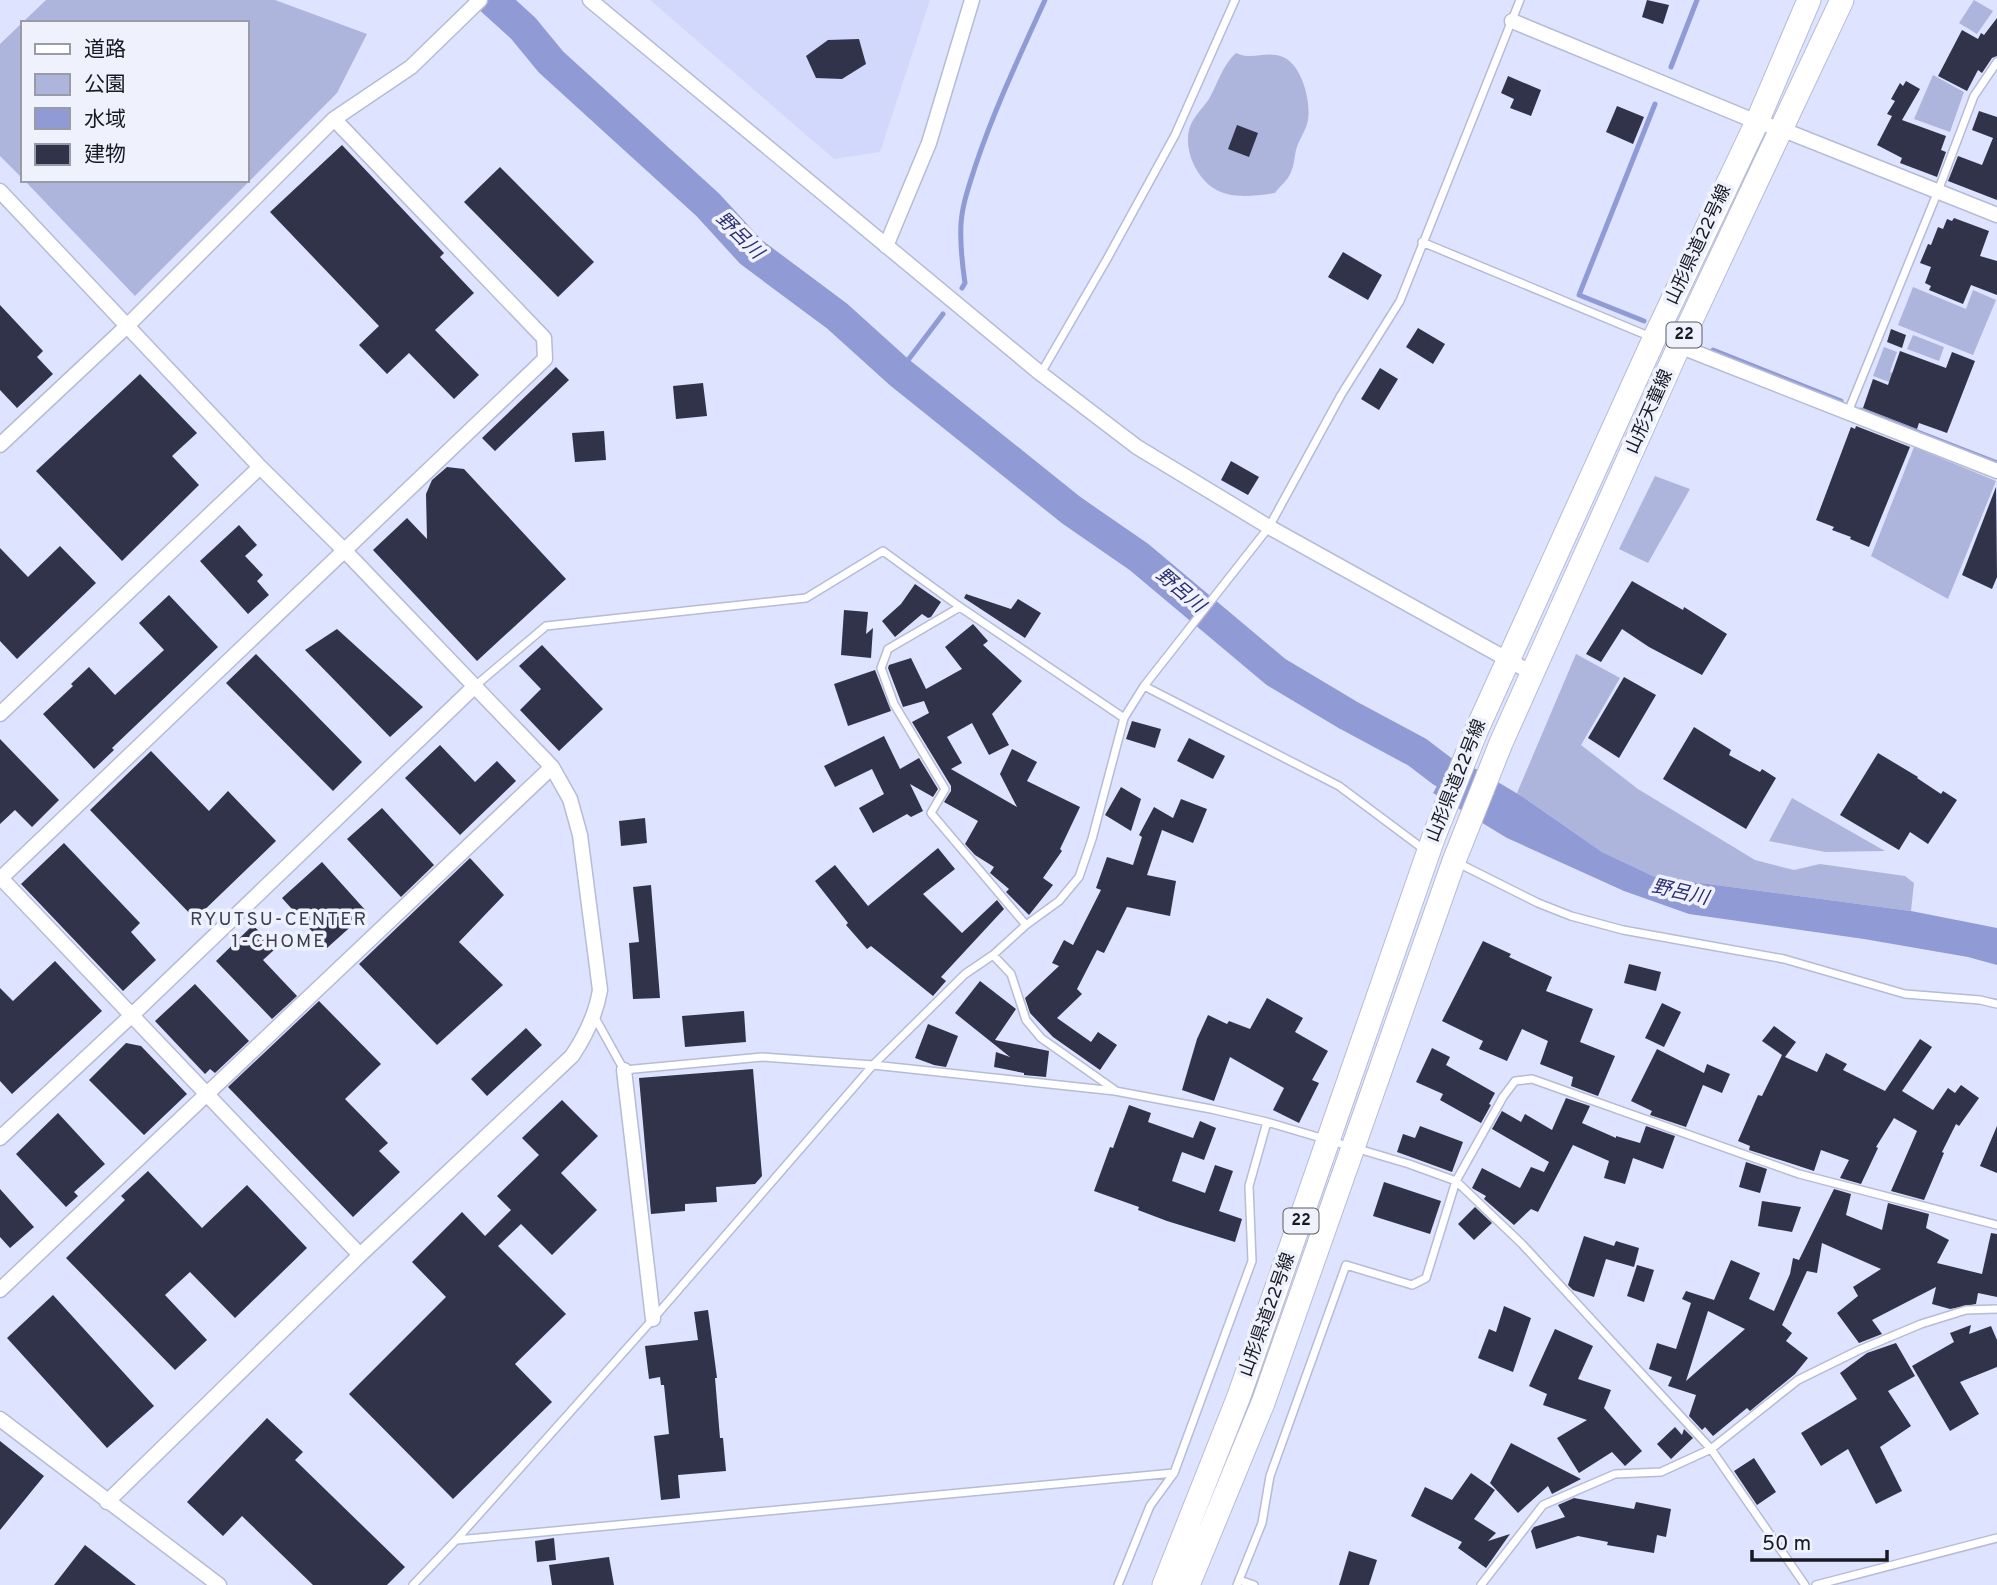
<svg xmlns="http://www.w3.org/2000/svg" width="1997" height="1585" viewBox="0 0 1997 1585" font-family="Overpass,'Noto Sans JP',sans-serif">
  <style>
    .built { fill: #d1d8fb }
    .green { fill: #adb5dd }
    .water { fill: #909ad5 }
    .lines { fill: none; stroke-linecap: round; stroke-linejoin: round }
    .stream { stroke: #909ad5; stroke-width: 5 }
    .river { stroke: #909ad5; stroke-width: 32 }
    .building { fill: #303349; fill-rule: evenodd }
    .lane-casing { stroke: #b6bbd6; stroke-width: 10 }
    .street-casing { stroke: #b6bbd6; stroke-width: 17 }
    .primary-casing { stroke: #b6bbd6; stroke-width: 25 }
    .lane { stroke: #fff; stroke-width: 7 }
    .street { stroke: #fff; stroke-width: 14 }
    .primary { stroke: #fff; stroke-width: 23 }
    .labels { text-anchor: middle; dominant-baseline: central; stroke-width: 7; stroke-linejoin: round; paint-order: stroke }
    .shield { fill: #eff2fd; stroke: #585b64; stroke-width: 2 }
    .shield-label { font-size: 16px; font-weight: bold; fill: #181a23 }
    .street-label { font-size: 18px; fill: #181a23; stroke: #eff2fd }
    .water-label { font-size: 19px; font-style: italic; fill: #2b2e73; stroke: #eff2fd }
    .neighbourhood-label { font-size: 19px; letter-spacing: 2px; fill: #3b3f55; stroke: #eff2fd }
  </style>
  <rect width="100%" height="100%" fill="#dee3ff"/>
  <path class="built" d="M650,0H930L880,152L834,159Z"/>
  <path class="green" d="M46,0H275L367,34L337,93L135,296L24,180H247V23H23V179L0,156V44Z
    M1974,0L1993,11L1977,34L1959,23Z
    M1236,53C1254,61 1264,50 1283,57C1302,65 1311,101 1308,120C1306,131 1299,139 1296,150C1294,159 1294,168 1289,176C1286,182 1279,187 1275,193C1260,195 1243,198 1227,194C1202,189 1183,155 1189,130C1192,118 1202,109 1209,99C1218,83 1222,66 1236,53Z
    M1933,75L1964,92L1950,132L1914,119Z
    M1913,287L1966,309L1973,290L1996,300L1973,355L1898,325Z
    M1913,335L1944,347L1939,361L1907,349Z
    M1884,347L1897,352L1890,372L1906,378L1903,387L1873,376Z
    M1914,447L1996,481L1948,599L1871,556Z
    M1655,476L1690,489L1648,563L1619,549Z
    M1576,654L1620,678L1581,745L1638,789L1755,860L1794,870L1820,864L1905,876L1914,883L1911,911L1655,877L1602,852L1517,793Z
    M1792,798L1885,851L1825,852L1769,841Z"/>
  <path class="water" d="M1454,756L1523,797L1602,852L1655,877L1911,911L1997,928V965L1968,957L1864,939L1689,914L1624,891L1507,838L1433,793Z"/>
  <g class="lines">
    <path class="stream" d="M1671,67L1697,0
      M962,288L965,283C962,263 960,244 961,224C962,205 969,186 975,167C994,110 1020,55 1045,0
      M1644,321L1579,295L1655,104
      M1713,350L1841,401
      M899,372L943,314
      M1861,410L1997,463"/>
    <path class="river" d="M492,0L523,28L551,62L708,205L751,252L837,316L899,372L1071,510L1139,557L1276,672L1348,715L1417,752L1442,771L1483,794"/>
  </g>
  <path class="building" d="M1647,0L1669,5L1663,24L1642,17Z
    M1997,18V56L1992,58L1982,73L1978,70L1967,91L1938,76L1962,30L1978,39L1981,33L1984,35Z
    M859,39L866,64L842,79L816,78L806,56L828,40Z
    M1508,76L1541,90L1531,116L1510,108L1514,99L1501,93Z
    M1906,81L1920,89L1902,120L1946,136L1941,150L1946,152L1937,177L1900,163L1902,158L1877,145L1892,116L1887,114L1895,101L1891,99L1900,83L1903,86Z
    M1617,106L1644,117L1633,144L1606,132Z
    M1979,111L1997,117V200L1948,181L1958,156L1982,165L1993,138L1972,130Z
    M1237,125L1258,133L1249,157L1228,149Z
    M342,145L444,253L440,257L474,293L435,330L479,375L454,399L409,353L387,374L359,345L379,326L270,212Z
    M500,167L594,262L558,297L464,202Z
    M1954,218L1989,231L1980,256L1997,261V295L1971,285L1963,304L1929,290L1931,286L1925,283L1931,267L1920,263L1928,244L1931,245L1938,227L1943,229L1947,219L1952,221Z
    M1343,252L1382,275L1368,300L1328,277Z
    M0,305L43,351L37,357L53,374L17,408L0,390Z
    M1418,328L1445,344L1433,364L1406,347Z
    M1891,329L1906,335L1902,348L1887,342Z
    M1900,351L1946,368L1952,352L1975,361L1947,433L1919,423L1917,429L1863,408L1873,379L1888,385Z
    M556,367L569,380L495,451L482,438Z
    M1380,368L1398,379L1379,410L1361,399Z
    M140,374L197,433L172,456L199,485L122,561L36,471Z
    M703,383L707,416L676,419L673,386Z
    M1856,426L1910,447L1869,547L1850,539L1851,537L1832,530L1834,527L1816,520L1851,427L1855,429Z
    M604,431L606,460L575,462L572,433Z
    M1231,461L1259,477L1248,495L1221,480Z
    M447,467L464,469L566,579L477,661L373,550L407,518L427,539L426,494L432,480Z
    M1996,487L1997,577L1992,589L1962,575Z
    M239,525L257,545L245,556L263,575L257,581L269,595L248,614L200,561Z
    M60,546L96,583L17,659L0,641V548L28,577Z
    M1632,581L1683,610L1684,607L1727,634L1702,675L1649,647L1622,629L1601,662L1586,654Z
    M915,584L941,602L931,617L928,618L922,614L895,637L882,621L901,604Z
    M966,594L1011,609L1018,599L1041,613L1025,638L964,598Z
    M169,595L218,647L112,748L114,750L94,769L43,714L73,686L71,684L89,667L115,695L164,650L139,623Z
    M844,610L868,612L866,634L873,628L871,658L841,655Z
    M973,624L988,641L983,645L1022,681L992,714L1009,745L989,755L972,723L947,737L962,763L951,769L1017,807L1000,774L1012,749L1037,762L1027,781L1080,807L1060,849L1062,851L1043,878L1053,885L1029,915L1006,892L1009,889L990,873L994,867L975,855L965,844L978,821L944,802L951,791V786L912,722L929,713L924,701L903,707L888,668L889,665L911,658L926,689L962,669L945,647Z
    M337,629L423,707L390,737L305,650Z
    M542,645L603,709L559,751L520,710L541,689L519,666Z
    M256,654L362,762L333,791L226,683Z
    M875,670L891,711L848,726L834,684Z
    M1624,677L1656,695L1619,758L1588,738Z
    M1132,721L1161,729L1155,748L1126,739Z
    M1694,727L1731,750L1729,755L1760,772L1762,769L1776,778L1746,829L1663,779Z
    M884,736L900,769L919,758L938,789L933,797L910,784L923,811L911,817L907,814L873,833L859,808L884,794L872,769L835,787L824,766Z
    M1189,738L1225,756L1213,779L1177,761Z
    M0,739L59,800L32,827L15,810L0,824Z
    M440,745L475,782L497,761L516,781L460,835L405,778Z
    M151,751L209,811L228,791L276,841L195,919L90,810Z
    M1878,753L1918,777L1917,778L1941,794L1943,791L1957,800L1928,844L1910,832L1899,850L1840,815Z
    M1121,787L1141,799L1131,831L1105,815Z
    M1181,799L1207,809L1193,843L1162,830L1147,875L1176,881L1170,916L1127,907L1104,953L1097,950L1077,989L1082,994L1057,1018L1091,1042L1098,1032L1117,1045L1100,1070L1053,1037L1030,1013L1025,998L1059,966L1052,963L1064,940L1073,945L1101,890L1096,888L1107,857L1133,865L1142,837L1139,835L1154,807L1173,818Z
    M382,808L434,865L401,897L347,839Z
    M645,818L647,843L621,846L619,821Z
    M64,843L140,923L131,932L156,960L123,991L21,884Z
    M938,848L955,869L923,894L962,933L997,900L1004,909L941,977L946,981L933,996L871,946L867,949L846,925L848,923L815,881L835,865L868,906Z
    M470,858L504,895L459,942L503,985L437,1045L359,964Z
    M322,862L367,912L327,948L282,898Z
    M651,885L660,998L633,999L629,943L639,942L633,887Z
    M253,925L275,949L263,960L297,996L272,1019L216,961Z
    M1483,941L1511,954L1509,957L1552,977L1546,991L1593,1009L1580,1042L1615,1056L1598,1096L1571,1086L1573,1077L1540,1064L1548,1041L1522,1029L1507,1061L1479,1049L1483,1041L1442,1021Z
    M55,961L102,1011L12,1094L0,1081V988L13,1001Z
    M1629,964L1661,972L1656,991L1624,983Z
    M980,981L1016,1009L995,1040L1049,1051L1046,1077L1024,1075V1073L994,1067L996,1052L1010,1057L955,1013Z
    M195,984L249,1041L215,1073L210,1069L205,1074L155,1021Z
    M1267,998L1303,1018L1295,1032L1328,1051L1312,1080L1319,1083L1299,1123L1273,1110L1284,1088L1230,1057L1214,1101L1182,1090L1197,1039L1208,1015L1227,1024L1229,1021L1250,1029Z
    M319,1001L381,1064L345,1099L388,1143L379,1151L400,1172L353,1217L228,1087Z
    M1662,1003L1681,1012L1664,1047L1645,1038Z
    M744,1011L746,1042L685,1047L682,1016Z
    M928,1024L958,1036L946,1067L934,1065L915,1058Z
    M1774,1026L1796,1042L1785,1057L1817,1072L1826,1053L1847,1064L1843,1070L1885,1091L1920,1039L1932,1047L1902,1091L1933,1110L1948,1088L1955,1093L1961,1085L1979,1098L1959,1126L1956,1124L1942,1152L1944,1153L1924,1200L1891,1191L1917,1131L1894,1118L1876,1147L1878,1148L1861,1184L1840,1178L1849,1160L1821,1150L1814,1171L1749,1150L1750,1146L1738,1141L1758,1095L1762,1096L1782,1055L1762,1041Z
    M526,1028L542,1045L487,1096L471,1079Z
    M126,1043L141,1046L187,1094L144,1135L89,1080Z
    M1432,1048L1450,1057L1446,1065L1495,1093L1489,1104L1491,1105L1481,1123L1440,1100L1443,1094L1416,1082Z
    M1657,1049L1704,1073L1707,1064L1730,1074L1722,1093L1703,1085L1686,1127L1650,1115L1652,1111L1631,1101Z
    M753,1069L762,1176L755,1184L716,1187L717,1202L685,1204V1211L651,1214L639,1078Z
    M1566,1098L1590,1106L1582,1123L1616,1138V1136L1640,1143L1646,1126L1675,1136L1663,1169L1633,1158L1625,1184L1604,1178L1609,1161L1573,1145L1538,1212L1531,1209L1514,1225L1484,1199L1486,1196L1472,1188L1482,1168L1520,1188L1531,1167L1544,1172L1549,1162L1492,1129L1502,1111L1521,1122L1525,1114L1552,1130Z
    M562,1100L598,1136L561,1173L597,1210L552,1255L521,1224L498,1246L566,1314L515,1364L552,1402L453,1499L349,1394L446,1297L412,1262L462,1212L485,1236L511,1210L497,1196L539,1155L522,1138Z
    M1129,1105L1151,1113L1148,1122L1193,1138L1200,1121L1216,1128L1204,1160L1182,1152L1172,1181L1205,1193L1215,1165L1233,1171L1219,1211L1242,1219L1235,1242L1167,1221L1138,1210L1139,1207L1094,1191L1110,1147L1113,1148Z
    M58,1113L105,1164L74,1192L78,1196L66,1207L16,1154Z
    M1420,1126L1463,1142L1452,1172L1397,1152L1403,1134L1415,1138Z
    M1997,1126V1173L1980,1166Z
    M1746,1162L1767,1169L1760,1193L1739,1187Z
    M148,1171L202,1228L247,1185L307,1248L235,1318L190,1272L165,1295L207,1340L175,1370L66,1258L125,1200L121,1196Z
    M1384,1182L1441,1201L1430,1234L1373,1216Z
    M0,1189L34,1227L10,1248L0,1237Z
    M1834,1189L1851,1194L1846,1215L1882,1230L1888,1203L1929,1214L1926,1228L1949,1240L1937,1263L1982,1274L1991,1233L1997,1234V1297L1978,1293L1976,1304L1950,1309L1932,1304L1936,1287L1872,1320L1882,1334L1859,1343L1837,1313L1858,1296L1853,1287L1881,1269L1822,1243L1817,1273L1807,1271L1782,1325L1792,1333L1786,1341L1808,1358L1795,1374L1750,1411L1747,1408L1713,1436L1705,1427L1702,1430L1689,1416L1696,1395L1668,1386L1672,1377L1649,1369L1657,1343L1676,1349L1691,1303L1682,1299L1686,1291L1714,1300L1731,1260L1760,1273L1749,1299L1774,1311L1790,1274L1793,1258L1799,1260ZM1708,1311L1745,1329L1686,1381Z
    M1762,1201L1801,1207L1792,1232L1758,1226Z
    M1475,1207L1492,1223L1474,1240L1458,1224Z
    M1584,1236L1614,1246L1616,1241L1639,1248L1634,1267L1606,1259L1594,1297L1573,1290L1568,1285Z
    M1637,1265L1654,1270L1644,1302L1627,1296Z
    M53,1295L154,1406L107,1448L7,1338Z
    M1504,1306L1531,1318L1513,1372L1478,1358L1489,1329L1496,1332Z
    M708,1310L717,1378H715L720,1438H723L726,1471L678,1475L680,1498L661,1500L654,1436L669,1434L664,1385H661L660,1377L649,1379L645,1346L698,1340L694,1312Z
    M1971,1325L1969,1334L1991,1326L1997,1340V1367L1960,1382L1979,1414L1950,1431L1912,1366L1954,1342L1950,1333Z
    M1555,1329L1593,1346L1578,1379L1611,1390L1604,1408L1642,1451L1625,1466L1612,1452L1579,1473L1557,1438L1587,1420L1543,1405L1547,1394L1529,1386Z
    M1896,1343L1915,1376L1888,1391L1911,1426L1880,1447L1902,1491L1876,1504L1848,1449L1821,1466L1801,1433L1857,1399L1840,1373L1867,1353Z
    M267,1418L303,1452L295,1460L405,1567L387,1585H313L242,1516L223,1536L187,1502Z
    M1675,1427L1682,1435L1684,1429L1693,1438L1671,1459L1657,1444Z
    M0,1441L44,1476L0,1530Z
    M1511,1443L1581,1479L1552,1494L1548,1486L1518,1513L1490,1483Z
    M1754,1458L1776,1492L1757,1505L1734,1471Z
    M1471,1473L1495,1490L1474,1519L1496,1533L1488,1541L1510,1534L1486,1568L1458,1548L1462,1542L1411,1516L1425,1487L1452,1500Z
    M1574,1498L1634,1509L1636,1502L1671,1509L1666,1537L1657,1535L1654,1553L1607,1545L1608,1542L1578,1536L1536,1549L1531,1531L1534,1527L1565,1517L1558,1505Z
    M554,1538L556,1560L537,1562L535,1541Z
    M85,1545L136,1585H54Z
    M1349,1551L1377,1560L1369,1585H1339Z
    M609,1557L614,1585H552L549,1565Z"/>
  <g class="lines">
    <g class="lane-casing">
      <path id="lane" d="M1422,242L1651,337
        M1041,373L1107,259L1175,135L1235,0
        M1848,412L1938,191L1974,96L1997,62
        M960,607L888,649L881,668L894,704L945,789L931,813L1026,925
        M475,686L546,626L806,598L883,551L960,607L1124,718
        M1144,686L1339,786L1426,851
        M1456,862L1538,903L1571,916L1623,930L1784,959L1905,994L1980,1000L1997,1004
        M993,955L1011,974L1026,1020L1041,1038L1115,1090
        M594,1016L624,1070L762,1057L873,1065L1115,1091L1211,1109L1267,1122L1409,1164L1456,1181L1426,1278L1412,1285L1346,1265L1270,1476L1262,1523L1237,1585
        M457,1540L1174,1473
        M1239,1580L1254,1585
        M413,1585L456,1540L653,1319L873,1065L965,974L993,955L1026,925L1059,901L1079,877L1092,839L1124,718L1144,686L1269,527L1341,395L1400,301L1520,0
        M1118,1585L1150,1506L1174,1473L1252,1261L1249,1186L1267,1122
        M1481,1585L1543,1505L1615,1474L1661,1472L1711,1449L1798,1380L1859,1350L1921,1324L1966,1310L1997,1309
        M1805,1585L1711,1449L1522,1244L1456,1181L1503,1097L1515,1081L1532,1079L1799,1174L1997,1225
        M1816,1585L1997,1538"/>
    </g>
    <g class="street-casing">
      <path id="street" d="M590,0L1040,373L1137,447L1269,527L1532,673
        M1512,21L1757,122L1781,129L1997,215
        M0,191L260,467L345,551L552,767L570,799L580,835L600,990C596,1015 586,1035 572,1056L360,1255L107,1502
        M886,246L929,143L972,0
        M1679,346L1997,471
        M0,445L127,326L334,119L411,67L480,0
        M0,714L260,467
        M0,877L360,1255
        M0,879L545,359L544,338L334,119
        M624,1070L653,1319
        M0,1138L131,1016L475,686
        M0,1290L552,767
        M0,1419L219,1585"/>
    </g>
    <g class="primary-casing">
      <path id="primary" d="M1164,1585L1239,1396L1434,836L1477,729L1654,339L1757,122L1809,0
        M1188,1585L1263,1403L1454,861L1501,743L1679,346L1842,0"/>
    </g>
    <use href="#lane" class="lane"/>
    <use href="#street" class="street"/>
    <use href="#primary" class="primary"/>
  </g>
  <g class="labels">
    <g class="shield">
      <rect x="1666.5" y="322.5" width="35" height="25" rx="5"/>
      <rect x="1283.5" y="1208.5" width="35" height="25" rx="5"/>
    </g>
    <g class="shield-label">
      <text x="1684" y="335">22</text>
      <text x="1301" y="1221">22</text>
    </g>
    <g class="street-label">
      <text transform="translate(1699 245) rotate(-65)">山形県道22号線</text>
      <text transform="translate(1650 412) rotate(-66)">山形天童線</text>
      <text transform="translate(1457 781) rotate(-68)">山形県道22号線</text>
      <text transform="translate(1268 1315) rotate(-70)">山形県道22号線</text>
    </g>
    <g class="water-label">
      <text transform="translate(739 236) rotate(45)">野呂川</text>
      <text transform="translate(1180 591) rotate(40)">野呂川</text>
      <text transform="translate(1680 893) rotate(13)">野呂川</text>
    </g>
    <g class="neighbourhood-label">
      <text x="279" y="920">RYUTSU-CENTER<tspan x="279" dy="22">1-CHOME</tspan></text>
    </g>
  </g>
  <rect x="21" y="21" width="228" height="161" fill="#eff2fd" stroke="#999ca6" stroke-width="2"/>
  <rect x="35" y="44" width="35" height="10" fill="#ffffff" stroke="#999ca6" stroke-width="2"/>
  <text x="84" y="56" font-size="21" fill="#181a23">道路</text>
  <rect x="35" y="74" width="35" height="21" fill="#adb5dd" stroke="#999ca6" stroke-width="2"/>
  <text x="84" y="91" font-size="21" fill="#181a23">公園</text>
  <rect x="35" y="108" width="35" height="21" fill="#909ad5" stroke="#999ca6" stroke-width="2"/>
  <text x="84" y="126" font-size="21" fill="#181a23">水域</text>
  <rect x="35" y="144" width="35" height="21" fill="#303349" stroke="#999ca6" stroke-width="2"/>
  <text x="84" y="161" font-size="21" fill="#181a23">建物</text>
  <path d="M1752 1550v10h135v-10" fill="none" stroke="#181a23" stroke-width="3.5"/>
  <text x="1762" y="1550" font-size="21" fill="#181a23" stroke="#eff2fd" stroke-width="5" paint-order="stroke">50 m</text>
</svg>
